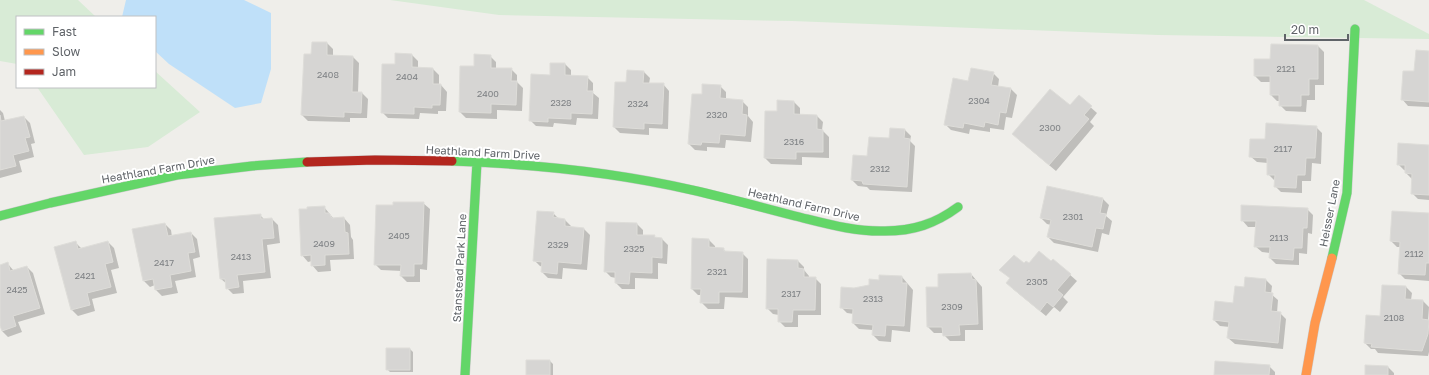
<svg xmlns="http://www.w3.org/2000/svg" width="1429" height="375" viewBox="0 0 1429 375" font-family="'Golos Text',sans-serif">
  <style>
    .green { fill: #d8ebd6 }
    .water { fill: #bfe0f9 }
    .shadow { fill: #0003 }
    .building { fill: #d6d5d3; stroke: #deddd9 }
    .lines { fill: none; stroke-linecap: round; stroke-linejoin: round }
    .fast-casing { stroke: #cacacb; stroke-width: 10 }
    .slow-casing { stroke: #cacacb; stroke-width: 10 }
    .jam-casing { stroke: #cacacb; stroke-width: 10 }
    .fast { stroke: #63d668; stroke-width: 9 }
    .slow { stroke: #ff974d; stroke-width: 9 }
    .jam { stroke: #b3261e; stroke-width: 9 }
    .labels { text-anchor: middle; dominant-baseline: central; stroke-width: 4; stroke-linejoin: round; paint-order: stroke }
    .number-label { font-size: 9px; fill: #7e8184 }
    .street-label { font-size: 11px; fill: #5f6368; stroke: #fff }
  </style>
  <rect width="100%" height="100%" fill="#efeeea"/>
  <path class="green" d="M0,0H78L96,17H17V64L0,61Z
    M390,0H1364L1429,34V39L1158,35L792,21L499,15Z
    M155,71L200,112L148,147L84,155L37,87H155Z"/>
  <path class="water" d="M126,0H244L271,13V69L261,103L235,108L169,64L155,51V17H122Z"/>
  <path class="shadow" d="M327,43L333,49V56L353,57L359,63L358,93H362L368,99L367,118H350V122L308,121L302,115L312,55Z
    M1318,46L1324,52V85H1315V100H1307L1306,112L1286,111L1280,105V101H1277L1271,95V82H1261L1255,76L1271,60Z
    M1429,52V107L1408,106L1402,99L1415,72Z
    M412,55L418,61V68L433,69L439,75V85H441L447,92L446,111H438V114L420,113L419,119L388,118L382,112L396,65Z
    M490,56L496,62V69H511L517,75V82L523,88L522,111L497,110V119L466,118L460,112L475,67Z
    M551,64H565L571,70V76L587,77L593,83V93L599,98L598,119L577,118L576,125L554,123L553,127L536,126L530,120L551,76Z
    M644,72L650,78L649,84H663L669,91L668,129L649,128V135L620,133L614,127L627,84Z
    M993,73L999,79L998,87L1011,89L1017,95L1012,118L1006,117L1004,130L990,128V132L970,129L969,134L951,130L945,124Z
    M720,86L726,92V100L742,101L748,107V116L753,122L751,142L726,140L725,148L707,147V151L695,150L689,144L702,95Z
    M1079,97L1097,113L1090,122L1094,126L1056,171L1019,140L1070,107Z
    M794,102L800,108V115L817,116L823,122L822,130L829,137V158L802,157V165L771,164L765,158L778,112Z
    M0,110L3,113L5,121L24,117L30,123L35,143L31,144L34,157L19,161L22,172L0,178Z
    M1316,127L1322,133L1321,164L1312,163L1311,181H1302V193L1281,192L1275,186L1276,181L1274,180L1268,174V163L1257,162L1250,156L1266,140Z
    M905,130L911,136L910,141L915,146L912,192L870,190L867,187L858,186L852,180L868,157Z
    M1429,146V200L1418,199L1412,193V179L1406,173V171L1404,170L1398,164Z
    M1103,199L1109,205L1106,216L1112,221L1109,235L1102,233L1098,252L1054,243L1048,237L1051,225L1047,224L1041,218Z
    M423,203L430,209L427,270L420,269V282H407L401,276L402,271L381,270L375,264Z
    M324,207L334,219L344,218L350,225L351,237L353,240L354,259L330,260L331,271L318,272L312,265V261L308,262L302,255Z
    M1307,209L1313,215L1312,234L1308,233L1307,254L1299,253V265L1276,264L1270,258V253L1262,252L1255,246L1256,227H1248L1242,220Z
    M553,213L559,219L565,220L571,226V227L584,229L590,235L587,270L563,268L562,279L548,278L542,272L543,267L540,266L534,260Z
    M1429,214V281L1405,279L1399,273L1401,247H1397L1391,241Z
    M260,215L265,220L272,219L278,225L280,243L267,245L271,278L243,281L244,293L233,294L227,288V284L221,279Z
    M165,224L171,230L172,237L191,233L197,239L200,257L193,259L196,277L175,281L178,293L162,296L156,290L155,285L150,287L144,281Z
    M637,224L643,230V236H654L656,238L662,239L668,245L667,264L658,263V279L635,278V289H622L616,283V278L611,277L605,271Z
    M709,240L715,246V248L723,249L727,253H742L748,259V298L725,297L724,309H708L702,303V295H698L692,289Z
    M108,242L114,248L119,268L111,270L117,293L92,299L95,311L78,316L72,310L56,248L76,243L82,249Z
    M1053,260L1077,281L1063,297L1068,302L1060,312L1054,307L1046,316L1013,289L1011,279L1001,270L1024,264L1051,262Z
    M798,261L804,267V270L809,276V278H815L821,284V315H798V327H785L779,321V315L773,314L767,308Z
    M7,263L14,271L27,267L33,273L45,314L18,322L22,332L8,337L2,331L0,323V266Z
    M971,274L982,287L983,330H965V341H950L944,335L943,333H934L928,327L939,288Z
    M902,277L913,290L910,332L892,330L891,342L879,341L873,335V330L859,329L853,323L854,314L847,313L841,307L855,289L870,285L880,281Z
    M1266,280L1272,286L1271,294L1278,300L1277,313H1280L1286,319L1283,349L1235,344L1228,338L1230,327L1220,326L1214,320L1234,304L1245,288Z
    M1406,287L1412,293L1411,300L1423,301L1429,307L1428,321H1429V352L1428,356L1378,353L1375,349H1371L1365,343L1381,317Z
    M410,349L413,352V372H390L387,369Z
    M550,361L553,364V375H527Z
    M1269,366L1275,372V375H1215Z
    M1388,367L1394,373V375H1366Z"/>
  <path class="building" d="M312,42H327V55L353,56L352,92H362L361,113L344,112V117L301,115L304,54H311Z
    M1271,44L1318,45V79H1309V95H1301V106H1279V95H1270V76H1254V59H1270Z
    M1416,50L1429,51V102L1401,100L1403,71H1414Z
    M395,53L412,54V67L433,68V84H441L440,105H432V108L414,107V114L381,113L382,64H395Z
    M474,54L491,55V68H512L511,81H517L516,105L491,104V113L459,112L460,66H474Z
    M550,63H565V75L588,76L587,91H593L592,114L571,113V119L548,118V122L529,121L531,74L550,75Z
    M971,68L994,72L991,85L1011,88L1006,113L1000,112L998,125L985,122L984,127L964,123L963,128L944,125L953,78L968,81Z
    M627,70L644,71L643,83H664L662,124L644,123V129L613,127L615,82H626Z
    M702,84L721,85L720,98L743,100L742,114L747,115L745,136L720,134L719,143L702,142L701,145L688,144L692,94H702Z
    M1050,89L1070,105L1079,95L1092,106L1084,115L1089,119L1049,165L1012,134Z
    M777,100L794,101V114L817,115V129L823,130V152H796V159L764,158L765,111H777Z
    M0,115L1,121L24,116L30,137L25,138L29,151L13,155L16,166L0,170Z
    M1266,123L1317,126L1315,158H1306L1305,175H1297L1296,188L1274,187L1275,175H1267V158L1249,157L1250,139H1265Z
    M890,128L905,129L904,138L910,139L907,187L863,184L862,181L851,180L853,155L867,156L869,137L889,138Z
    M1398,143L1429,145V195L1411,194L1412,174L1405,173V165H1397Z
    M1047,186L1103,198L1100,213L1106,214L1103,229L1096,228L1092,247L1047,237L1051,220L1040,218Z
    M393,202H424L422,264H414V276H400L401,265H374L376,205H393Z
    M1241,205L1308,208L1307,228H1303L1302,248H1294L1293,260L1269,258L1270,247H1254L1256,221H1241Z
    M325,206V213H329L332,218L344,217L345,232L348,233L349,254L325,255V265L311,266V255L301,256L299,209H307V207Z
    M537,211L554,212L553,217L565,219V226L584,228L581,264L558,262L557,274L541,272L542,262L533,261Z
    M1392,211L1429,213V263H1426L1425,275L1398,274L1400,242L1390,241Z
    M261,214V219L272,218L274,238L262,239L265,272L237,275L239,287L226,289L225,279H220L214,218Z
    M606,222L637,223V235H655L654,237L662,238V258L652,257V273L630,272L629,284L615,283V272H604Z
    M165,223L168,236L191,232L195,252L188,253L191,271L170,275L172,287L155,290L153,279L143,281L132,229Z
    M692,238L709,239V247L724,248V251L743,252L742,292H719V303H700L701,289H691Z
    M76,241L78,249L108,241L113,262L105,264L111,287L87,293L90,305L71,310L54,247Z
    M1039,251L1051,261L1053,259L1071,274L1057,290L1063,295L1053,307L1047,302L1040,311L1006,283L1010,278L999,270L1014,255L1024,263L1026,261L1029,263Z
    M767,259L798,260V268L804,269V277H816L815,310H793L792,322H778V309H766Z
    M8,262L10,271L27,266L40,308L13,316L16,326L2,331L0,326V265Z
    M971,273L972,279L976,280L978,324L959,325L960,335L943,336L942,327H927L926,287H938V274Z
    M879,275L902,276V283H907L904,326L886,325L885,336L872,335L873,325L852,323L853,309L840,308L841,287L854,288L869,285V279L879,280Z
    M1245,277L1266,279L1265,292L1273,293L1271,311L1281,312L1278,343L1227,338L1229,322L1213,320L1215,301L1233,303L1235,286L1244,287Z
    M1382,285L1406,286L1405,299L1423,300L1422,319L1429,320L1428,334L1422,351L1371,347L1372,344L1364,343L1366,315L1380,316Z
    M386,348H410V370H386Z
    M526,360H550V375H526Z
    M1215,361L1270,365L1269,375H1214Z
    M1365,365L1388,366V375H1365Z"/>
  <g class="lines">
    <g class="fast-casing">
      <path id="fast" d="M452,161C533,164 614,172 692,190C727,198 761,207 795,216C824,223 854,232 885,231C913,231 935,224 958,207
        M0,216L50,203L177,175L252,166L307,162
        M1332,258L1347,193L1355,29
        M465,375L477,162"/>
    </g>
    <g class="slow-casing">
      <path id="slow" d="M1306,375L1315,323L1332,258"/>
    </g>
    <g class="jam-casing">
      <path id="jam" d="M307,162L375,160L452,161"/>
    </g>
    <use href="#fast" class="fast"/>
    <use href="#slow" class="slow"/>
    <use href="#jam" class="jam"/>
  </g>
  <g class="labels">
    <g class="number-label">
      <text x="1286" y="68">2121</text>
      <text x="328" y="74">2408</text>
      <text x="407" y="76">2404</text>
      <text x="488" y="93">2400</text>
      <text x="979" y="100">2304</text>
      <text x="561" y="102">2328</text>
      <text x="638" y="103">2324</text>
      <text x="717" y="114">2320</text>
      <text x="1050" y="127">2300</text>
      <text x="794" y="141">2316</text>
      <text x="1283" y="148">2117</text>
      <text x="880" y="168">2312</text>
      <text x="1073" y="216">2301</text>
      <text x="399" y="235">2405</text>
      <text x="1279" y="237">2113</text>
      <text x="324" y="243">2409</text>
      <text x="558" y="244">2329</text>
      <text x="634" y="248">2325</text>
      <text x="1414" y="253">2112</text>
      <text x="241" y="256">2413</text>
      <text x="164" y="262">2417</text>
      <text x="717" y="271">2321</text>
      <text x="85" y="275">2421</text>
      <text x="1037" y="281">2305</text>
      <text x="17" y="289">2425</text>
      <text x="791" y="293">2317</text>
      <text x="873" y="298">2313</text>
      <text x="952" y="306">2309</text>
      <text x="1394" y="317">2108</text>
    </g>
    <g class="street-label">
      <text transform="translate(483 152) rotate(3)">Heathland Farm Drive</text>
      <text transform="translate(158 169) rotate(-10)">Heathland Farm Drive</text>
      <text transform="translate(804 204) rotate(13)">Heathland Farm Drive</text>
      <text transform="translate(1329 213) rotate(-79)">Heisser Lane</text>
      <text transform="translate(459 268) rotate(-87)">Stanstead Park Lane</text>
    </g>
  </g>
  <rect x="16" y="16" width="140" height="72" fill="#ffffff" stroke="#bfc1c3"/>
  <rect x="24" y="29" width="20" height="6" fill="#63d668" stroke="#bfc1c3"/>
  <text x="52" y="36" font-size="12" fill="#5f6368">Fast</text>
  <rect x="24" y="49" width="20" height="6" fill="#ff974d" stroke="#bfc1c3"/>
  <text x="52" y="56" font-size="12" fill="#5f6368">Slow</text>
  <rect x="24" y="69" width="20" height="6" fill="#b3261e" stroke="#bfc1c3"/>
  <text x="52" y="76" font-size="12" fill="#5f6368">Jam</text>
  <path d="M1285 34v6h63v-6" fill="none" stroke="#5f6368" stroke-width="2"/>
  <text x="1291" y="34" font-size="12" fill="#5f6368" stroke="#ffffff" stroke-width="3" paint-order="stroke">20 m</text>
</svg>
